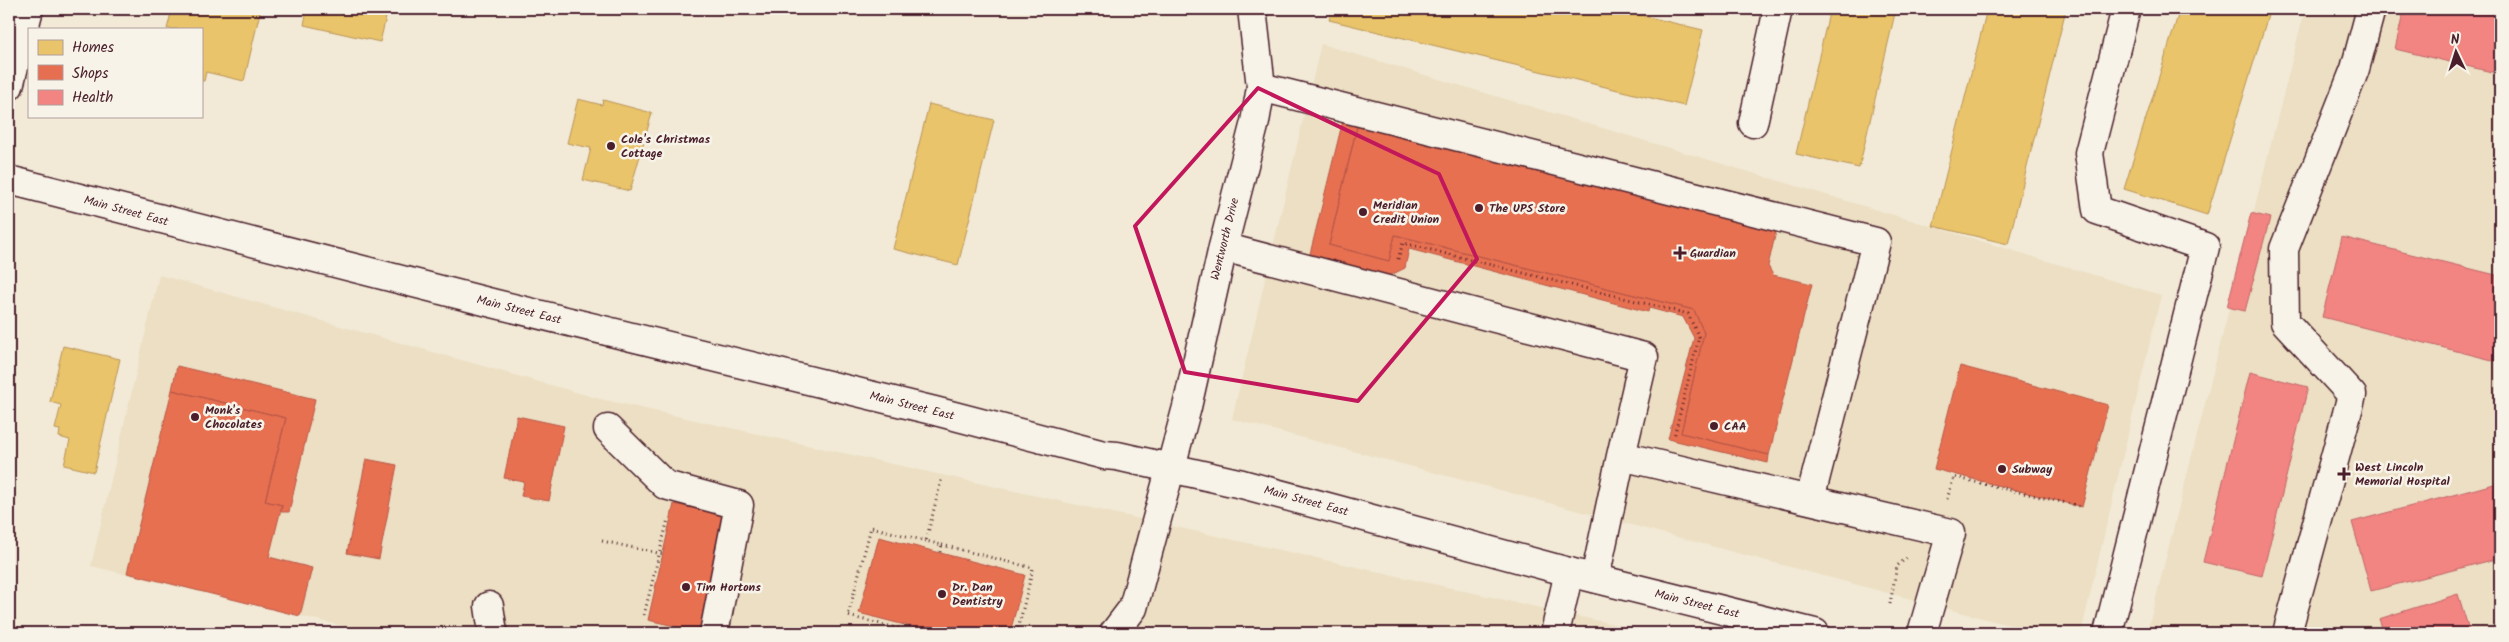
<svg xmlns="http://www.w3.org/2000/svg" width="2509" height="642" viewBox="0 0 2509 642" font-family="Kalam,sans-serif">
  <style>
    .built { fill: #ecdfc3 }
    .homes { fill: #e9c46a; stroke: #b99257 }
    .shops { fill: #e76f51; stroke: #b85746 }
    .health { fill: #f28482; stroke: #c06668 }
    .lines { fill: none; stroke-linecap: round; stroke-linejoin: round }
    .minor-casing { stroke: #4a1f2b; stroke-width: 31 }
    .major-casing { stroke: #4a1f2b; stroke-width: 31 }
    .path { stroke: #4a1f2b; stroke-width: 3; stroke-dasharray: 1 4; stroke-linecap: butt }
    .minor { stroke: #f7f3e8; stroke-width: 28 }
    .major { stroke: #f7f3e8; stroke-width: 28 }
    .marked { fill: none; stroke: #c2185b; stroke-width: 4; stroke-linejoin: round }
    .poi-dot { fill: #4a1f2b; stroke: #f7f3e8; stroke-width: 2 }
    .labels { text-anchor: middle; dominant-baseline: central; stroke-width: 5; stroke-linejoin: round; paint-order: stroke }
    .poi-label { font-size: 12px; font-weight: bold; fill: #4a1f2b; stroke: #f7f3e8; text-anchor: start }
    .street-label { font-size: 12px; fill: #4a1f2b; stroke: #f7f3e8 }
  </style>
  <rect width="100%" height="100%" fill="#f2ead7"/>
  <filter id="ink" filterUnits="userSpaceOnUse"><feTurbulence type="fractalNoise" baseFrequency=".02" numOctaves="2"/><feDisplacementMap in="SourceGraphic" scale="10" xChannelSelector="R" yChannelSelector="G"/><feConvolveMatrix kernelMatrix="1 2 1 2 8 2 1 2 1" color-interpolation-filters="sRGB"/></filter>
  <g filter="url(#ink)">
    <path class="built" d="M2305,9H2500V633H2147Z
      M1321,44L2161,295L2081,633H2039L1232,419Z
      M159,275L600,399L1653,633H372L91,566Z"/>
    <path class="homes" d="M172,9H248L260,12L244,81L206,72L204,81H201V29H167Z
      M307,9H388L380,42L304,25Z
      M1332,9H1615L1703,30L1684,106L1329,20Z
      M1830,9H1896L1859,168L1796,154Z
      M1987,9H2066L2008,244L1933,226Z
      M2180,9H2270L2207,215L2124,189Z
      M578,99L602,105L603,100L652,113L630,191L583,180L591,148L567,143Z
      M929,104L994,120L958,265L893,249Z
      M63,346L120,359L94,472L64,465L70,440L59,437L60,430L55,429L61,405L50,402Z"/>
    <path class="shops" d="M1344,116L1358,122L1329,245L1389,261L1395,235L1694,310L1704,333L1681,433L1769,455L1768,463L1668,439L1694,338L1683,317L1649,308L1648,312L1409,249L1405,268L1387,277L1309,258Z
      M1358,122L1777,227L1768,266L1773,275L1812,284L1769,455L1681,433L1704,333L1694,310L1395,235L1389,261L1329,245Z
      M177,366L315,399L289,512H281L282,505L265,501L286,418L172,390Z
      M1960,366L2108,405L2082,507L1934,469Z
      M172,390L286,418L265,501L282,505L269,557L312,568L300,616L127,573Z
      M517,416L564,426L549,501L521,496L524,482L504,478Z
      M366,459L397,465L379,559L347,553Z
      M674,504L732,517L705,633L648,620Z
      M879,537L1025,575L1010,633H935L859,613Z"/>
    <path class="health" d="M2404,9H2500V74L2395,49Z
      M2251,213L2270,218L2245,311L2227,307Z
      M2342,237L2500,276V362L2322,317Z
      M2250,372L2308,387L2262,576L2203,562Z
      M2500,478V558L2371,591L2352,522L2494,484Z
      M2458,594L2470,633H2384L2379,619Z"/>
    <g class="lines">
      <g class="minor-casing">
        <path id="minor" d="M9,86L29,9
          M1261,87L1876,242L1810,499
          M1753,123L1778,9
          M1223,247L1644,357L1621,456
          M608,429L665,485L739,505L714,633
          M1595,578L1621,456L1951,533L1922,633
          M489,606L493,633
          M1114,633L1133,608L1187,407L1223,247L1255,122L1261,87L1252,9
          M1555,633L1569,572
          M2108,633L2205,247L2097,210L2089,153L2126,9
          M2287,633L2352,395L2285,322L2284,249L2355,69L2371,9"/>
      </g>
      <g class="major-casing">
        <path id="major" d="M9,180L492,303L935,411L1104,455L1117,456L1242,484L1569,572L1815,633"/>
      </g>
      <path class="path" d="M1398,259L1403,243L1688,314L1699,337L1674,437
        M1947,499L1954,477L2079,506
        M602,541L663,554
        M942,545L1033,568L1017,633
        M940,552L942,545L926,541L942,477
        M1890,604L1897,566L1909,556
        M644,615L668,519
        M918,633L848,616L871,527L926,541
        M2495,633L2500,613"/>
      <use href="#minor" class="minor"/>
      <use href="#major" class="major"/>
    </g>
  </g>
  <path class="marked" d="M1258,88L1439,174L1477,259L1358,401L1185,372L1135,226Z"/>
  <g class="poi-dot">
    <circle cx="611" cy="146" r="5"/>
    <circle cx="1479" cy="208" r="5"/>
    <circle cx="1363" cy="212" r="5"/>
    <path d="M1677.5 245.5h5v5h5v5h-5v5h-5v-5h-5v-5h5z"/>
    <circle cx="195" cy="417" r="5"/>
    <circle cx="1714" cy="426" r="5"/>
    <circle cx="2002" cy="469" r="5"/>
    <path d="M2341.5 466.5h5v5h5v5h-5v5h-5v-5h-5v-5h5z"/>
    <circle cx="686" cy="587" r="5"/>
    <circle cx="942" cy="594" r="5"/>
  </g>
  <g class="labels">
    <g class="poi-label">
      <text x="621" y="139">Cole's Christmas<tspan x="621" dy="14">Cottage</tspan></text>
      <text x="1373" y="205">Meridian<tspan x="1373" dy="14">Credit Union</tspan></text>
      <text x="1489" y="208">The UPS Store</text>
      <text x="1690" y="253">Guardian</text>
      <text x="205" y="410">Monk's<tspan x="205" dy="14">Chocolates</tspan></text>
      <text x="1724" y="426">CAA</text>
      <text x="2355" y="467">West Lincoln<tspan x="2355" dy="14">Memorial Hospital</tspan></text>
      <text x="2012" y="469">Subway</text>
      <text x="696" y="587">Tim Hortons</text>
      <text x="952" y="587">Dr. Dan<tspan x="952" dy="14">Dentistry</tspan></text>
    </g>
    <g class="street-label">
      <text transform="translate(126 211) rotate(15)">Main Street East</text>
      <text transform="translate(1225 239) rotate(-76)">Wentworth Drive</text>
      <text transform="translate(519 310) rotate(14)">Main Street East</text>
      <text transform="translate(912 406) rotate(14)">Main Street East</text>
      <text transform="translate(1306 501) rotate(15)">Main Street East</text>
      <text transform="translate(1697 604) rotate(14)">Main Street East</text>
    </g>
  </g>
  <rect width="2509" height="642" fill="none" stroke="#f7f3e8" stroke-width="30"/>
  <rect x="15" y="15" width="2479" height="612" fill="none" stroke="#4a1f2b" stroke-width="2" filter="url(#ink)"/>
  <rect x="28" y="28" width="175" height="90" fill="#f7f3e8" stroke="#b29e9c"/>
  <rect x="38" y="40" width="25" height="15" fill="#e9c46a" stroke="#b29e9c"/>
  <text x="72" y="52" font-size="15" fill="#4a1f2b">Homes</text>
  <rect x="38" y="65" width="25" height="15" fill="#e76f51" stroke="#b29e9c"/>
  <text x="72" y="78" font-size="15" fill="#4a1f2b">Shops</text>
  <rect x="38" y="90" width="25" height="15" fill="#f28482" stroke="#b29e9c"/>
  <text x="72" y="102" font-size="15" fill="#4a1f2b">Health</text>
  <g transform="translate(2456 52) rotate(356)" stroke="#f7f3e8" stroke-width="4" paint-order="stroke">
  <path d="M0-4L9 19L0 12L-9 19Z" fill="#4a1f2b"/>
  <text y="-8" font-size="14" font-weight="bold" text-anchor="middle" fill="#4a1f2b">N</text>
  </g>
</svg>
